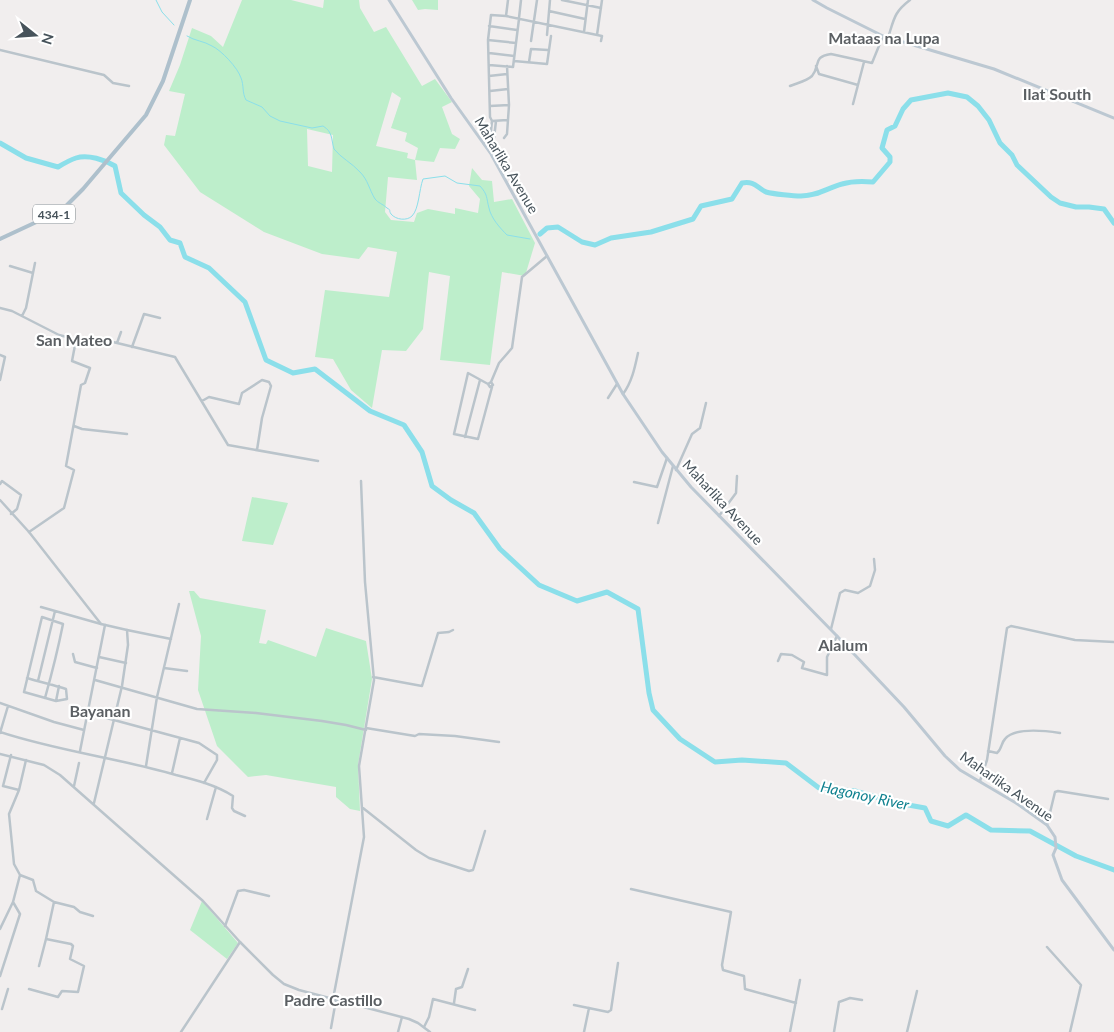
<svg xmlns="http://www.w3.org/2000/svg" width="1114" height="1032" viewBox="0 0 1114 1032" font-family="Lato,sans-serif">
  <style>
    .green { fill: #bdeecb; fill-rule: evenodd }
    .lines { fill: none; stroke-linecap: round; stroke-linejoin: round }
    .stream { stroke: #8bdfea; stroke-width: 1 }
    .river { stroke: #8bdfea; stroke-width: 5 }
    .minor { stroke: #bac4cb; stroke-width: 2.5 }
    .tertiary { stroke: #bac4cb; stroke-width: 2.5 }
    .secondary { stroke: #bcc8d2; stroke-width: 3 }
    .primary { stroke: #aec0cc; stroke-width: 4 }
    .labels { text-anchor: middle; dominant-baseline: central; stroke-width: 4.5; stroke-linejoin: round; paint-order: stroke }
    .shield { fill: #fff; stroke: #7e878c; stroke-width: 1 }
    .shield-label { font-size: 12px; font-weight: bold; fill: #47535b }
    .street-label { font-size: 14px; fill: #47535b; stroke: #fff }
    .water-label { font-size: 15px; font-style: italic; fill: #0f818f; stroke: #fff }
    .quarter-label { font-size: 16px; font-weight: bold; fill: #5b5f63; stroke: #fff }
  </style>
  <rect width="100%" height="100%" fill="#f1eeee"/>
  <path class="green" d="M242,0H291L323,8L324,0H359L360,8L374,32L386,27L422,86L435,79L452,102L442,107L452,134L460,139L455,149L440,148L434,162L415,160L417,180L388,177L385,212L391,220L414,222L417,213L428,209L455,214V208L478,213L480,199L469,186L472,168L482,180L492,181L494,202L512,199L535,243L525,276L502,272L490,365L440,360L450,276L429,272L423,329L406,351L382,350L372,408L351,390L333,359L315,357L325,290L389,297L397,252L368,247L359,259L322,254L264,232L200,192L164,145L166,135L175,136L185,94L169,91L180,65L192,28L211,36L223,47ZM392,92L401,98L391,128L407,133L405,141L418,148L415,160L407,158L408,153L376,146ZM307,129L333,135L332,172L308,166Z
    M412,0H438V10L425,9L418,10Z
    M252,497L288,503L273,545L242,541Z
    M189,591H194L200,598L266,610L259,643L266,644L268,640L316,657L326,628L366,641L372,679L358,765L360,811L350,809L336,797V787L266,775L248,777L217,746L198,690L201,636Z
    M202,901L238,943L227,959L190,930Z"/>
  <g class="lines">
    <path class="stream" d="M156,0L162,12L174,25
      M187,36C195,41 204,41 212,46C221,50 238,68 241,78C244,85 242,93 246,100L262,107L270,116L280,121L312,128L323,126C333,132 331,139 334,149C341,158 352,163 360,172C368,180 369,189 375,199C378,203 383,204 387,208C392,211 388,209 391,214C396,220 407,221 412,216C419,209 419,190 423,179L445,176L457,183L480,186C488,195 486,197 489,208C491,218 500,228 507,235L530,239"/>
    <path class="river" d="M0,143L26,158L58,167C63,164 70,160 76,158C88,154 105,160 115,166L121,193L144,215L160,227L170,240L180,243L185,257L209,268L245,302L266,360L293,373L315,369L370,411L404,425L422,452L432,486L451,500L474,513L500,549L539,585L577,601L607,592L638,609L649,693L653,710L680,739L715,762L742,760L786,763L819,788L855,791L897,803L925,808L931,821L948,826L966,815L991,830L1030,831L1076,856L1114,870
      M540,234L547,228L558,227L582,242L595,245L611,238L651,232L693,219L701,206L732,199L742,183C755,181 756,187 766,192C773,194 794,196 801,196C818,196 827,188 842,184C852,181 863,181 873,182L890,162V157L882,148L887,130L895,126L903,109L911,100L948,93L967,97L978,106L989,120L1000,143L1012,155L1017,165L1051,197L1060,203L1076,207H1089L1104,209L1114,223"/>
    <path class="minor" d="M562,0L601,8
      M549,11L585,19
      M506,16L508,0
      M519,18L521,0
      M489,26L517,30
      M584,32L588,0
      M547,35L550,0
      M597,35L602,0
      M888,38C894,19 894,12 910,0
      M488,40L516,43
      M531,41L537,0
      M0,50L104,75L113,83L129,86
      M489,53L514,56
      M514,61L547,64L551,36
      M529,62L531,49L548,50
      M489,65L513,67L519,19
      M816,66L819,74L858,85
      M489,76L507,74
      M790,86C797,83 807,81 812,76C821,65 812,57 831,54L872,63L883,36
      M490,91L508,89
      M853,104L864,62
      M490,106L509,105
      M507,120L492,121L490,117L488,40L491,15L506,16L602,36L601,41
      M504,138L507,134L509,105L507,66
      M490,140L492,121
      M484,144L494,138L496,121
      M10,266L33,273
      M0,308L12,311L59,335L83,341L113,342L175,357L228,445L318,461
      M22,316L26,308L35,263
      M117,343L121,332
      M132,347L144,314L160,318
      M0,355L5,357L0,380
      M491,382L493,385L490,387L488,384L491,382L499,363L512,348L522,277L547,256
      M488,384L468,373L454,434L478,439L492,387
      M623,394C632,382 635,367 638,353
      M608,398L617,384
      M202,401L209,397L239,404L242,393L262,380L269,382L271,386L262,418L257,450
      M74,426L82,429L127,434
      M465,437L480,380
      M676,470L692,434L700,428L706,403
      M634,482L657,487L667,458
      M0,484L2,481L21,495L17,509L11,514
      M719,516L736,493L737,476
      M658,523L673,466
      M29,532L64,508L74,470L66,466L81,385L85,383L90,368L72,361L76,340
      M41,607L101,624
      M831,629L840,593L845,590L858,593L870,586L875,570L874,559
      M127,630L171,639
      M73,654L75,662L97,668
      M99,657L126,663
      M778,661L781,654L792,655L804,662L802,668L827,675V657L837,636
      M164,668L187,671
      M373,677L422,686L438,633L449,632L453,630
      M27,678C40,682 54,685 66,689L67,699L56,701L24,692L42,617L63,624C58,649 52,673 45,698
      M95,680L197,709L256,713L322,721L346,725L366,730
      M38,681L55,611
      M56,701L59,686
      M0,703L54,722L84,730
      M88,713L199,743L217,755V760L204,783
      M366,728L415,736L419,734L455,736L499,742
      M0,732C57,751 118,758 176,775C196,780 216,785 233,796L232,808L234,811L245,816
      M0,733L8,706
      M80,751L105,625
      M988,751L997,753C1002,749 1001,743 1005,739C1015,727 1047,731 1060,733
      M11,755L3,786L19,790
      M26,760L19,790L9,814L14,864L20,875L33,880L36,891L54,902L46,939L71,944L73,946L70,959L84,966L78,992L62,991L58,997L29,989
      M146,766L157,697L179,604
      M172,773L180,738
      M980,781L987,760L1007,628L1011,626L1075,640L1114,642
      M74,786L79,763
      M363,808L416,850L429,858L469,871L473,870L485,831
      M207,819L216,787
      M1047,825L1055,792L1058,791L1108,799
      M631,889L731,912L722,965L723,970L744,976L745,989L796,1003
      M54,902L74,907L80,912L93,916
      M225,926L238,891L244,890L269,896
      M0,929L13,902L20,875
      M1047,947L1081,985L1070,1032
      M39,966L46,939
      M0,976L20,914L13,902
      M333,999L364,837L359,766L374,680L365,582L361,481
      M454,1003L456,989L462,987L468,969
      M574,1005L608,1012L611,1010L618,963
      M2,1009L8,989
      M424,1027L429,1017L433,999L475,1010
      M331,1028L336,1000
      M181,1032L240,942
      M398,1032L402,1017
      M584,1032L589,1008
      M790,1032L800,980
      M834,1032L839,1002L850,998L862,1000
      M907,1032L917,991"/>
    <path class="tertiary" d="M0,500L29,532L101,624L127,630L128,645L122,686L94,803
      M0,754L44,765L60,775L203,901L240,942L273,975L284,984L299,990L409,1019L418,1023L430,1032"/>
    <path class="secondary" d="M389,0L451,98L491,154L623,394L662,452L691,487L837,636L904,707L945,756L960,770L1016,803L1047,825L1055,837L1056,848L1053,855L1062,880L1114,950
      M813,0L827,8L883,36L994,69L1114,118"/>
    <path class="primary" d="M0,239L45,218L66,206L83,189L146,115L163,81L190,0"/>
  </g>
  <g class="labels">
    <rect class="shield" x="33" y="204.5" width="42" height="19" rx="4"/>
    <g class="shield-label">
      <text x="54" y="214">434-1</text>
    </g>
    <g class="street-label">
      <text transform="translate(507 165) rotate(59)">Maharlika Avenue</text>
      <text transform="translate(723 502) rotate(47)">Maharlika Avenue</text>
      <text transform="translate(1007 786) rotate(35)">Maharlika Avenue</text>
    </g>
    <g class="water-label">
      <text transform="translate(865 795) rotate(12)">Hagonoy River</text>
    </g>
    <g class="quarter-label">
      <text x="884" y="37">Mataas na Lupa</text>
      <text x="1057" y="93">Ilat South</text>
      <text x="74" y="339">San Mateo</text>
      <text x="843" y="644">Alalum</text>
      <text x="100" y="710">Bayanan</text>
      <text x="333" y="999">Padre Castillo</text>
    </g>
  </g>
  <g transform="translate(35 35) rotate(107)" stroke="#ffffff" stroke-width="4" paint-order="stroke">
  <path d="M0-4L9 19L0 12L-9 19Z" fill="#47535b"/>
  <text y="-8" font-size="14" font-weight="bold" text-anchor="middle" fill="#47535b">N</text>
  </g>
</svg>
